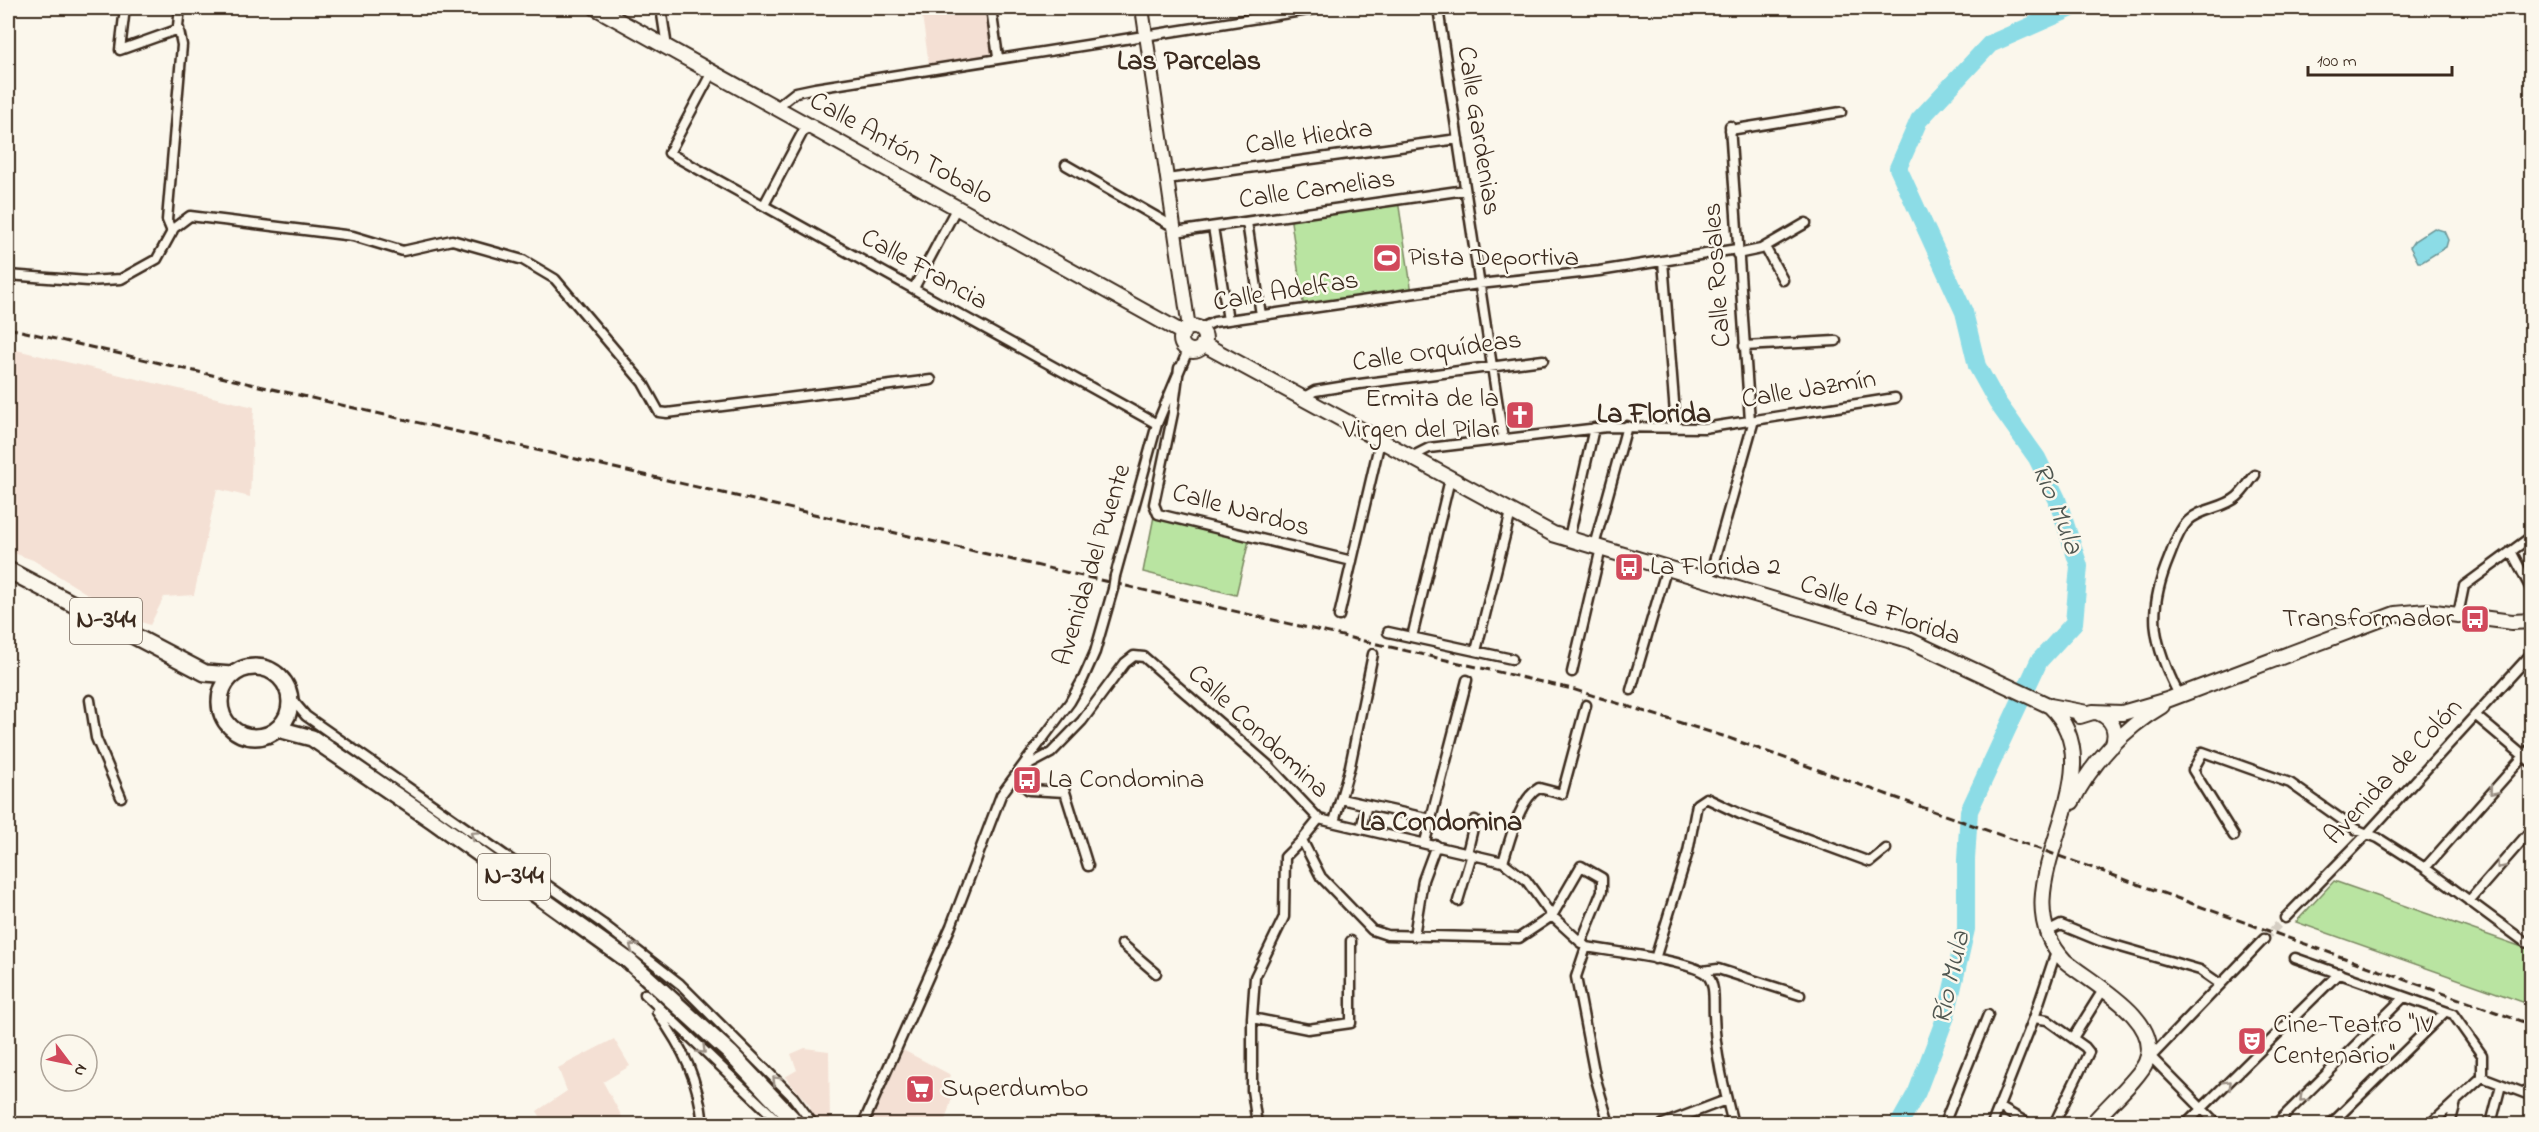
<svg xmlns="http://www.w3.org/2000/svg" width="2539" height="1132" viewBox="0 0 2539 1132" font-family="'Indie Flower',sans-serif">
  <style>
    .built { fill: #f4e0d4 }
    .green { fill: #b9e4a1; stroke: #7a8760; stroke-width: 1.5 }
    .water { fill: #8cdce6; stroke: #6c9596; stroke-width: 1.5 }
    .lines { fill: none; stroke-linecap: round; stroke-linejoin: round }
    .river { stroke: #8cdce6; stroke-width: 18 }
    .street-tunnel { stroke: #d5cec3; stroke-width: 8; stroke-dasharray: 8 4; stroke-linecap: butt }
    .street-casing { stroke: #3b2a1e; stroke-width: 13 }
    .secondary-casing { stroke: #3b2a1e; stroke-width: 16 }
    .primary-casing { stroke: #3b2a1e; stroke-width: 18 }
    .highway-casing { stroke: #3b2a1e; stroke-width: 20 }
    .street { stroke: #fbf7ec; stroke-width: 8 }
    .secondary { stroke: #fbf7ec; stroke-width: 12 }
    .primary { stroke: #fbf7ec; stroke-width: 14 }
    .highway { stroke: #fbf7ec; stroke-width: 15 }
    .rail { stroke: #3b2a1e; stroke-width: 3; stroke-dasharray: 9 4.5; stroke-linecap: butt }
    .street-bridge-casing { stroke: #3b2a1e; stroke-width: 13; stroke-linecap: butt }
    .street-bridge { stroke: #fbf7ec; stroke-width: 8 }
    .oneway { stroke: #9b9085 }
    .labels { text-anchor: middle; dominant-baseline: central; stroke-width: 5; stroke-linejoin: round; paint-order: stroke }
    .shield { fill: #fbf7ec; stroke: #75685c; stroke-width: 1.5 }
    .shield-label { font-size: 26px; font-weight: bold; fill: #3b2a1e }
    .street-label { font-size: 27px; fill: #3b2a1e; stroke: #fbf7ec }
    .poi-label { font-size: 27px; fill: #3b2a1e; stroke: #fbf7ec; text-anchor: start }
    .neighbourhood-label { font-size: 28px; font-weight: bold; fill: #3b2a1e; stroke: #fbf7ec }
    .water-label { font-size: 28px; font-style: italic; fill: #4f5650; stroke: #fbf7ec }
  </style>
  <rect width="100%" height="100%" fill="#fbf7ec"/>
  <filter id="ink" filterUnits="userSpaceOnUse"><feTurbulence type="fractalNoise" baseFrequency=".0167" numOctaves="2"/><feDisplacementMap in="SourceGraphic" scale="12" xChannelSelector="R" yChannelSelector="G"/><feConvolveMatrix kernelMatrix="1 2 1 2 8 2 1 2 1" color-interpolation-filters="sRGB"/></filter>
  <g filter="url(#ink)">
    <path class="built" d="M921,8H987L993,49L990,55L929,65Z
      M8,348L254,407L250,497L217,489L194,595L164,597L150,625L121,615L33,560L8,551Z
      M614,1039L630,1066L603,1082L626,1124H545L537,1111L567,1091L558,1068Z
      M805,1048L829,1051L830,1124H821L812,1117L810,1106L785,1077L797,1070L791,1054Z
      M903,1050L951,1075L945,1090L952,1098L944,1124H870Z"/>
    <path class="green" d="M1398,200L1412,293L1304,309L1290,215Z
      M1155,511L1250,536L1236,595L1143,572Z
      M2334,881L2531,950V1005L2296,922Z"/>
    <path class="water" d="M2434,228L2444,231L2448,240L2446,247L2422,262H2418L2410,247L2414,241Z"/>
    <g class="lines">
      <path class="river" d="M1899,1124L1917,1092L1946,1016L1966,929V860L1969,811L2039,661L2074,623L2079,566L2057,499L2037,458L1997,402L1977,366L1964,312L1898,168L1919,120L1990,44L2072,8"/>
      <path class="street-tunnel" d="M2264,939L2285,918"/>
      <g class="street-casing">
        <path id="street" d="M125,8L120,50L179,29
          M661,8L667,47
          M991,8L998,57
          M1438,8L1503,439
          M712,72L669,153L1157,424
          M777,107L796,92L815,88L1321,8
          M1730,126L1750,421
          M1730,130L1841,112
          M1066,165L1174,227
          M1167,179L1458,139
          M764,205L807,124
          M1247,222L1261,315
          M1213,227L1228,320
          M172,232L167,220L182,45L178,26L180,8
          M1175,232L1465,190
          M1765,247L1783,280
          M1737,254L1761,249L1806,223
          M1663,261L1676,427
          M8,275L88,281L121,279L157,259L174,228L190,216L353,236L403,251L452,240L523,260L555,279L643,383L659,412L667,413L931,380
          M914,288L957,207
          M1199,329L1214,322L1479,284L1599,271L1737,249
          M1744,346L1836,341
          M1179,368L1173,413L1154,504L1158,514L1352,561
          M1302,398L1315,391L1352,385L1543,360
          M1411,457L1429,448L1607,427L1704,428L1895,398
          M1569,538L1594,428
          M1594,546L1627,426
          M2511,551L2532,591
          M1115,576L1157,424L1188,350
          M1709,579L1754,420
          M2458,615L2464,586L2532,536
          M1339,616L1380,441
          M1388,632L1512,659
          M1412,637L1450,479
          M1476,651L1511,512
          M1572,672L1601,548
          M1631,690L1667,567
          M2179,695C2153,643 2146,613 2169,558C2174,546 2178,531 2188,521C2201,508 2223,509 2237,497C2244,491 2249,482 2255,475
          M289,696L306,716L603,924L680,984L793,1097L813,1124
          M90,700L96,738L121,797
          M2475,715L2532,763
          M1023,768L1051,753L1082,721L1125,663L1134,656L1144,657L1268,765L1319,819L1503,862L1526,880L1552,916L1585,946
          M1015,778L1029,790L1065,792L1088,866
          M1341,799L1431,819
          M1334,822L1350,766L1373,654
          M1361,828L1367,805
          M2234,836L2193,770L2203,752L2290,783L2355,829L2378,838L2425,868L2525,942L2532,944
          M1302,840L1319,819
          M1425,842L1467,680
          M1467,853L1475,820
          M1503,862C1510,841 1519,799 1539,788L1562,794L1586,705
          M2425,868L2532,747
          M1458,901L1472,854
          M2469,901L2532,829
          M2285,918L2367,834L2532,653
          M2047,932L2061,925L2100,941L2200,970L2220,984
          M1414,936L1423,880L1436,845
          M1122,944L1156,973
          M1586,947C1609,951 1693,961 1707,975C1716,984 1713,1003 1714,1015C1715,1052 1724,1089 1733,1124
          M1586,947L1576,977L1595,1076L1609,1124
          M2295,958L2453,1014L2482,1055V1077L2431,1124
          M1655,959L1688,852L1697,804L1706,798L1740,814L1870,862L1886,849
          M1702,971L1718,969L1800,995
          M645,994L781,1124
          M657,1012C684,1050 698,1078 703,1124
          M1252,1018L1308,1029L1351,1023V941
          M2034,1018L2047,1020L2085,1047L2089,1052L2054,1124
          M2073,1038L2103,990
          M2151,1057L2217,1124
          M2148,1060L2264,939
          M2482,1077L2532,1096
          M1999,1107L2029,1124
          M863,1124L951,926L1001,795L1070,702L1083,679L1095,652L1113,589
          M1257,1124L1252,1090V1018L1255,977L1284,917L1285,857L1302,840L1321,877L1372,930L1387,935L1519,938L1552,916L1581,866L1602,878V891L1581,943
          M1663,1124L1726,1100
          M1944,1124L1988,1015
          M1992,1124L2034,1018L2056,952
          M2186,1124L2339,973
          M2276,1124L2404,997
          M2331,1124L2445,1012
          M2450,1124L2456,1102
          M2491,1124L2501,1085"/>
      </g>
      <g class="secondary-casing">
        <path id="secondary" d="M1142,8L1189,328"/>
      </g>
      <g class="primary-casing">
        <path id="primary" d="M596,8L1183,333
          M1181 339a12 12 0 1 1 24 0a12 12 0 1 1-24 0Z
          M1203,344L1553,534L1909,640L2050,706L2087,713
          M2050,706C2123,777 1993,886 2065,961C2089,982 2165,1020 2146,1062C2140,1077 2105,1108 2092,1124
          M2099,713C2113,719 2118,732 2112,746
          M2080,716L2093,712L2122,713L2167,700L2395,614L2427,611L2512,622L2532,621
          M2072,802C2091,763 2124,728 2162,706"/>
      </g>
      <g class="highway-casing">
        <path id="highway" d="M8,570L205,673L232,675
          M220 702a35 35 0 1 1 70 0a35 35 0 1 1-70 0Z
          M278,729L312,738L432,820L629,961L730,1053L797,1124"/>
      </g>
      <use href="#street" class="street"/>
      <use href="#secondary" class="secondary"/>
      <use href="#primary" class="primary"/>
      <use href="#highway" class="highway"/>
      <path class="rail" d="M8,328L1572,689L1726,737L2532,1025"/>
      <g class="street-bridge-casing">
        <path id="street-bridge" d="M1113,589L1115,576"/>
      </g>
      <use href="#street-bridge" class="street-bridge"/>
    </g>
    <defs><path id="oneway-chevron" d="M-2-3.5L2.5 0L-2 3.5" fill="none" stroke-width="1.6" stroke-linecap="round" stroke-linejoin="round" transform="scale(1.5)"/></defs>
    <g class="oneway">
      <use href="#oneway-chevron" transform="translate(2493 791) rotate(131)"/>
      <use href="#oneway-chevron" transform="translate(474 835) rotate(-145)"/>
      <use href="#oneway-chevron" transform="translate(2500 865) rotate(131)"/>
      <use href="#oneway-chevron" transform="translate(633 947) rotate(-142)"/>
      <use href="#oneway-chevron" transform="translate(702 1050) rotate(44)"/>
      <use href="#oneway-chevron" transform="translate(776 1080) rotate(-135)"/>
      <use href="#oneway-chevron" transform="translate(2228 1084) rotate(-45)"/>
      <use href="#oneway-chevron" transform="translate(2303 1098) rotate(135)"/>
    </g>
  </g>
  <defs>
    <g id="stadium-square" transform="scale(1.5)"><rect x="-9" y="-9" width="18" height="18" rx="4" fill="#d1495b" stroke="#fbf7ec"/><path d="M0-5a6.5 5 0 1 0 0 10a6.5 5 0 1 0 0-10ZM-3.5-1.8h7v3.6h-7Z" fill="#fff"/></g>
    <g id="church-square" transform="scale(1.5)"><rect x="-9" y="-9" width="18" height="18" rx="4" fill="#d1495b" stroke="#fbf7ec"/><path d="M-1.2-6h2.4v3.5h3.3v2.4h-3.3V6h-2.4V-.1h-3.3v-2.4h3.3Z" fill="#fff"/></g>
    <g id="bus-square" transform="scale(1.5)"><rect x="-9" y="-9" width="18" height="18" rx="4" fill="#d1495b" stroke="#fbf7ec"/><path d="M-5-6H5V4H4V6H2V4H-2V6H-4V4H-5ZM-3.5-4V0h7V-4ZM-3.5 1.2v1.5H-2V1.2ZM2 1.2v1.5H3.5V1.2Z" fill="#fff"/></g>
    <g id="theatre-square" transform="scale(1.5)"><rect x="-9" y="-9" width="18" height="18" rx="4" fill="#d1495b" stroke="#fbf7ec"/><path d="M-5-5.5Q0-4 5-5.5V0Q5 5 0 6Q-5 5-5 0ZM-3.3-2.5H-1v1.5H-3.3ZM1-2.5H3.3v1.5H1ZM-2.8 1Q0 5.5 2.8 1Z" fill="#fff"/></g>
    <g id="supermarket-square" transform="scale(1.5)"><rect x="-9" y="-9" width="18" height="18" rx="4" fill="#d1495b" stroke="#fbf7ec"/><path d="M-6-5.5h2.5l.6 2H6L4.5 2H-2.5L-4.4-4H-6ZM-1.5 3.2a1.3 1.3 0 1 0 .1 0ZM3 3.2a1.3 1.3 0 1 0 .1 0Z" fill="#fff"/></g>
  </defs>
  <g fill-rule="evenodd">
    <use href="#stadium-square" x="1387" y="258"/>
    <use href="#church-square" x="1520" y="415"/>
    <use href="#bus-square" x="1629" y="567"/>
    <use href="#bus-square" x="2475" y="619"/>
    <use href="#bus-square" x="1027" y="780"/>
    <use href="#theatre-square" x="2252" y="1041"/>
    <use href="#supermarket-square" x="920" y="1089"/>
  </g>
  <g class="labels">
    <g class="shield">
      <rect x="70" y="598" width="72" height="46" rx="4.5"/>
      <rect x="478" y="854" width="72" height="46" rx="4.5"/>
    </g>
    <g class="shield-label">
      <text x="106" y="621">N-344</text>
      <text x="514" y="877">N-344</text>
    </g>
    <g class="street-label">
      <text transform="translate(1478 131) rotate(81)">Calle Gardenias</text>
      <text transform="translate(1309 138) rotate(-8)">Calle Hiedra</text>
      <text transform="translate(901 149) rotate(29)">Calle Antón Tobalo</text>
      <text transform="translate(1317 190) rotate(-8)">Calle Camelias</text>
      <text transform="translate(924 270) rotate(29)">Calle Francia</text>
      <text transform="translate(1718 275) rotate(-94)">Calle Rosales</text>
      <text transform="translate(1286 292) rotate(-9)">Calle Adelfas</text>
      <text transform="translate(1437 352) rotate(-8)">Calle Orquídeas</text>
      <text transform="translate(1809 390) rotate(-9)">Calle Jazmín</text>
      <text transform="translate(1241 511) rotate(15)">Calle Nardos</text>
      <text transform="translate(1093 565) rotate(-73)">Avenida del Puente</text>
      <text transform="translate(1880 611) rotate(19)">Calle La Florida</text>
      <text transform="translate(1258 732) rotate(43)">Calle Condomina</text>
      <text transform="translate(2394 772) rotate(-47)">Avenida de Colón</text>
    </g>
    <g class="poi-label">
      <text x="1408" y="258">Pista Deportiva</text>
      <text x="1499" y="399" text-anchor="end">Ermita de la<tspan x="1499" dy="31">Virgen del Pilar</tspan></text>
      <text x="1650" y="567">La Florida 2</text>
      <text x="2454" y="619" text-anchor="end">Transformador</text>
      <text x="1048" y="780">La Condomina</text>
      <text x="2273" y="1025">Cine-Teatro ''IV<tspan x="2273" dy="31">Centenario''</tspan></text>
      <text x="941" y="1089">Superdumbo</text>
    </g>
    <g class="neighbourhood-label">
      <text x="1189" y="62">Las Parcelas</text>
      <text x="1654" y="415">La Florida</text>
      <text x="1441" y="823">La Condomina</text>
    </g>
    <g class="water-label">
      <text transform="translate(2056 509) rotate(68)">Río Mula</text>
      <text transform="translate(1952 978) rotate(-77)">Río Mula</text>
    </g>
  </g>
  <rect width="2539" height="1132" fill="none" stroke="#fbf7ec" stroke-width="30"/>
  <rect x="15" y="15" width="2509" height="1102" fill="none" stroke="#3b2a1e" stroke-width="2" filter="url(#ink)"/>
  <g transform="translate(69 1063) rotate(122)"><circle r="28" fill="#fbf7ec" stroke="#aea59a" stroke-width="1.5"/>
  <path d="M0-4.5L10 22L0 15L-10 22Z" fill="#d1495b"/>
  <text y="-9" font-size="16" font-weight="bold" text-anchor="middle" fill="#3b2a1e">N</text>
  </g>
  <path d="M2308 66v9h144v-9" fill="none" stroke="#3b2a1e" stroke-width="3"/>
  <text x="2317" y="66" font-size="18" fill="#3b2a1e" stroke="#fbf7ec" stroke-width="4.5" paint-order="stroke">100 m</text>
</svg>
